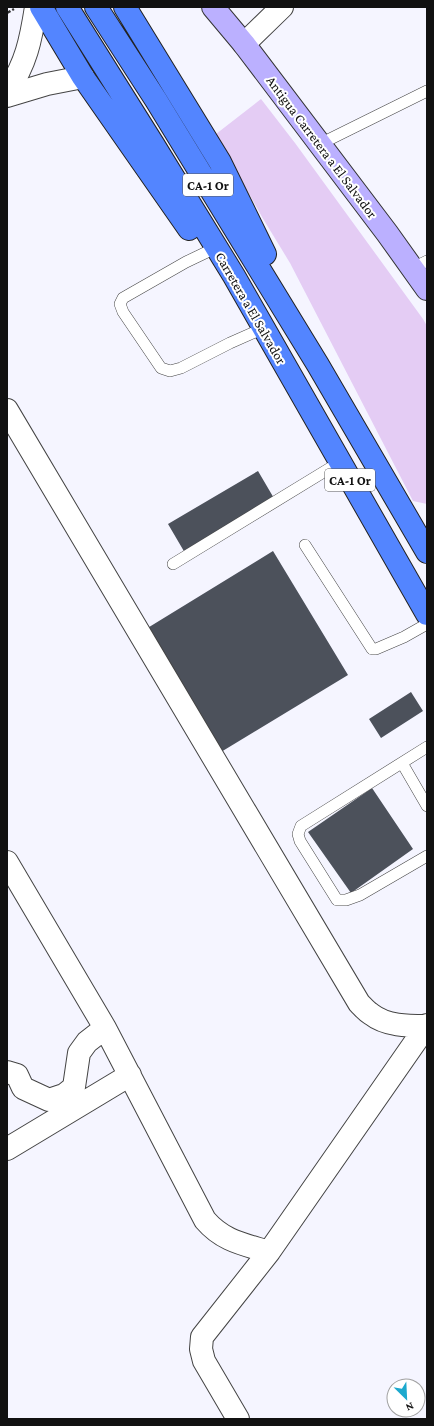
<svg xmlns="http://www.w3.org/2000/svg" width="434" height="1426" viewBox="0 0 434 1426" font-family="'Crimson Pro',serif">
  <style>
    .pitch { fill: #e4ccf4 }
    .building { fill: #4c515b }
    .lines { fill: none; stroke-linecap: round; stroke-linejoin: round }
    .lane-casing { stroke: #444; stroke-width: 12 }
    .street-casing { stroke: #444; stroke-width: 24 }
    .secondary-casing { stroke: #333; stroke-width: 24 }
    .highway-casing { stroke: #222; stroke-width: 24 }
    .path { stroke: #333; stroke-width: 2.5; stroke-dasharray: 4 2; stroke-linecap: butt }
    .lane { stroke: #fff; stroke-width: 11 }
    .street { stroke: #fff; stroke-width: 22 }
    .secondary { stroke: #bbb0ff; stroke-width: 22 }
    .highway { stroke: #5385ff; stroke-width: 22 }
    .labels { text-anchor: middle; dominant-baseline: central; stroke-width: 4; stroke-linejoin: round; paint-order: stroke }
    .shield { fill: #fff; stroke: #585858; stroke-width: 1 }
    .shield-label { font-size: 13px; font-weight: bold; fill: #111 }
    .street-label { font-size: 14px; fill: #111; stroke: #fff }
  </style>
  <rect width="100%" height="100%" fill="#f5f5ff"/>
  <path class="pitch" d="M261,99L295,143L423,319L427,326V504L413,501L290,263L262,217L216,134Z"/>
  <path class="building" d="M258,471L275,500L185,553L168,524Z
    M273,551L348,675L216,755L141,632Z
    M411,692L423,711L381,738L369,719Z
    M372,788L413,849L351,893L308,832Z"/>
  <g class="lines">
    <g class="lane-casing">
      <path id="lane" d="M320,144L427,91
        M209,251L186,262L123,298L120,304L123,312L161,368L170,371L181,368L230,343L264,328
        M413,268L427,261
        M305,545L372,649H376L404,637L427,624
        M173,564L340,462
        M427,747L301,826L298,834L300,841L337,900H346L360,895L427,856
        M402,763L427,806"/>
    </g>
    <g class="street-casing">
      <path id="street" d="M244,44L282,7
        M7,91C26,65 31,39 36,7
        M7,96L47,84L83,77
        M7,410L359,1003C363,1007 366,1011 371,1014C386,1026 408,1026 426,1026
        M7,862L105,1028L205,1220C223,1241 243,1244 269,1252
        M7,1072L17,1075L23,1088L49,1100L64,1095L74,1087L79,1053L87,1042L105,1028
        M7,1149L130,1075
        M238,1419L204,1361L201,1349L202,1337L269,1252L427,1025"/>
    </g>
    <g class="secondary-casing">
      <path id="secondary" d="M213,7L244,44L387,233L427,289"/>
    </g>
    <g class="highway-casing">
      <path id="highway" d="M41,7L83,77L189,229
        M67,7L153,144L234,276L427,614
        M96,7L156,100L318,365L427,552
        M125,7L220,162L265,254"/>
    </g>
    <path class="path" d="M7,13L14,9"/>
    <use href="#lane" class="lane"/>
    <use href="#street" class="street"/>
    <use href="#secondary" class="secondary"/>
    <use href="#highway" class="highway"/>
  </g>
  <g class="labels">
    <g class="shield">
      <rect x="183" y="174" width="50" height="22" rx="3"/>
      <rect x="325" y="469" width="50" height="22" rx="3"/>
    </g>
    <g class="shield-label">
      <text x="208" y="185">CA-1 Or</text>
      <text x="350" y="480">CA-1 Or</text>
    </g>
    <g class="street-label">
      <text transform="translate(322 147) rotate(53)">Antigua Carretera a El Salvador</text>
      <text transform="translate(251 308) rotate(60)">Carretera a El Salvador</text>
    </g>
  </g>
  <rect width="434" height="1426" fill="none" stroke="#111111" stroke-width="16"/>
  <g transform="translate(406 1398) rotate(156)"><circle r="19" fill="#ffffff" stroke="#a0a0a0"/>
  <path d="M0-3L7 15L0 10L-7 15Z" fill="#1ca9ce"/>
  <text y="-6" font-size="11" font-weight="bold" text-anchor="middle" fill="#111111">N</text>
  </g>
</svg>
